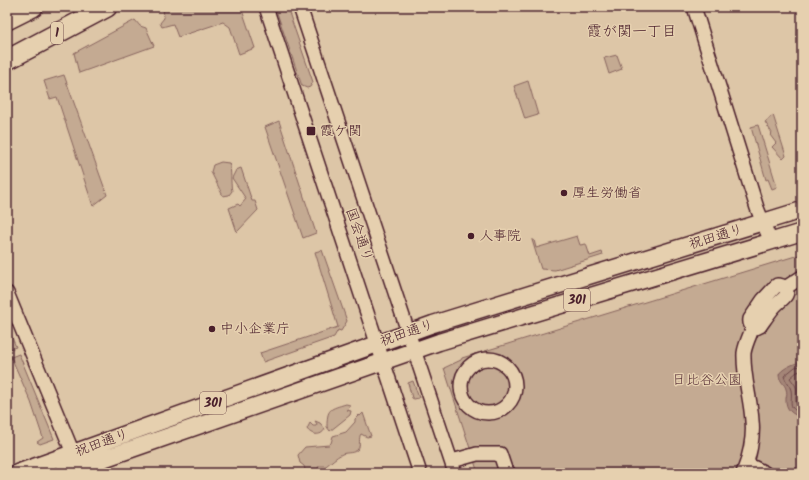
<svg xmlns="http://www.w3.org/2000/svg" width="809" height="480" viewBox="0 0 809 480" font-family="Kalam,'Klee One',sans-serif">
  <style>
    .green { fill: #c4aa92; stroke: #87645e }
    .water { fill: #a48577; stroke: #805c59 }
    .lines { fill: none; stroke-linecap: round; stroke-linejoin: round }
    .shore { stroke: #6e4849; stroke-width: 1 }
    .minor-casing { stroke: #4a1f2b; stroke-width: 16 }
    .major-casing { stroke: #4a1f2b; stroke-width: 19 }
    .highway-casing { stroke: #4a1f2b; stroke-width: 22 }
    .minor { stroke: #e6d0af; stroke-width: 13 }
    .major { stroke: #e6d0af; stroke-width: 16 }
    .highway { stroke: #e6d0af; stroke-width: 19 }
    .poi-dot { fill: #4a1f2b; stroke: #e6d0af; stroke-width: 1.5 }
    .labels { text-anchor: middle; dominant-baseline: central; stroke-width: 3; stroke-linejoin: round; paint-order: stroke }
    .shield { fill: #e6d0af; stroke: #795453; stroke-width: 1 }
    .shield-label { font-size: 13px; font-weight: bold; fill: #4a1f2b }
    .poi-label { font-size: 14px; fill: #4a1f2b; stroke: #e6d0af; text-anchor: start }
    .street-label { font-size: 14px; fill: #4a1f2b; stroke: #e6d0af }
    .park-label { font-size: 14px; fill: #5c343a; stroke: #e6d0af }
    .neighbourhood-label { font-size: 15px; fill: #4a1f2b; stroke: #e6d0af }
  </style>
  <rect width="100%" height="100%" fill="#ddc6a7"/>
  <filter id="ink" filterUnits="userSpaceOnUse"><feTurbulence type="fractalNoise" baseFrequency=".025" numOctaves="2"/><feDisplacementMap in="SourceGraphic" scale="8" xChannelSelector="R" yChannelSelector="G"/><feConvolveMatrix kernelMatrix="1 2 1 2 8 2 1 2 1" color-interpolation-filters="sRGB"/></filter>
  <g filter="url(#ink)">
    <path class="green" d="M163,7H241L255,48L239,54L230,27L223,22L178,37L173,24L162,27L160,23L164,18Z
      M275,7H287L313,82L310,87L307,88L302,86Z
      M135,20L140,26L146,28L154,46L79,73L74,53Z
      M617,55L622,69L609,74L604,58Z
      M64,75L107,195L93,206L57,97L50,99L44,81Z
      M528,81L538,115L525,119L514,86Z
      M773,115L786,156L783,159L772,147L776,143L770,135L772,133L765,122Z
      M279,121L316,233L303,238L265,127Z
      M758,125L777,187L772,189L768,179L766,180L751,127Z
      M221,162L229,163C232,172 230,181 232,191L229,195L223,196L211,172L213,165Z
      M241,168L252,201H255L258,210L237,232L229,208L238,204L240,206L246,199L232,178L236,170Z
      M577,236L580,245L586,244L590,256L602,252L603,255L555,270L541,269L532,240H534L536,248Z
      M322,250L347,321L341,331L338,330L334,337L263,362L260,353L338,327L315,252Z
      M802,254V473H478L444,368L461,360L462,358Z
      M7,326L16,347L7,350Z
      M19,354L54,439L40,444L37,442L43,438L31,402L11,357Z
      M413,381L419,398L414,399L412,398L408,383Z
      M346,404L350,405L347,410L351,411L350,415L330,431L327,427C327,408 330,409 346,404Z
      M363,413L371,436L367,437L361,434C358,438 361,445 358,449C354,454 347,452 342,454C336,457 331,462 326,466H319L316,473H306L304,466L300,463L298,455L305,447L329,445L331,443L333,436L346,432L355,422V419L359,415L360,416Z
      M315,421L320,423L325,429C321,437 311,435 307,429L310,423L313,426H316L317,424Z"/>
    <path class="water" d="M802,362V417C792,415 785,409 786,398C787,395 787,392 786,389C785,384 779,381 779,375C779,370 796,362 802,362Z"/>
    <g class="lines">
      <path class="shore" d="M802,366L795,367L784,376C785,381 790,385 791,390C793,401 786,409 802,413
        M802,371L797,372L790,378C792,381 795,384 796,387C798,396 791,404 802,408"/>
      <g class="minor-casing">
        <path id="minor" d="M266,7L420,473
          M300,7L455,473
          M694,7L757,208L771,242
          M777,285C783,285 789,289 786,295C784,299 777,303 774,307C769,313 765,319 760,326C754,330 749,325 750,319L763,300Z
          M785,288L802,277
          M7,293L73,453L95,462L101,473
          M461 386a27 27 0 1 1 54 0a27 27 0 1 1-54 0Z
          M452,461L477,454H500L505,469L509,473
          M747,464L765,473
          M743,473C749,459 754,437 752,421C751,399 743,377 744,353C745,345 750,335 753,327"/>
      </g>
      <g class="major-casing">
        <path id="major" d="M17,473L433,324L802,210
          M63,473L439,342L802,232"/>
      </g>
      <g class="highway-casing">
        <path id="highway" d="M7,20L33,7
          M7,60L107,7"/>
      </g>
      <use href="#minor" class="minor"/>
      <use href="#major" class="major"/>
      <use href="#highway" class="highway"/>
    </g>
  </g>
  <g class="poi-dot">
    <rect x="306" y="126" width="10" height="10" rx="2"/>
    <circle cx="564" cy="193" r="4"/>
    <circle cx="471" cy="236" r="4"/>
    <circle cx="212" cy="329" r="4"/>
  </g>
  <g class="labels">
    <g class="shield">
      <rect x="51" y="22" width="12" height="22" rx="3"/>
      <rect x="564" y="289" width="26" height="22" rx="3"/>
      <rect x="200" y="392" width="26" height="22" rx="3"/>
    </g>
    <g class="shield-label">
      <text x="57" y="33">1</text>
      <text x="577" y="300">301</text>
      <text x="213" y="403">301</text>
    </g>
    <g class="poi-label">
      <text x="320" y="131">霞ケ関</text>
      <text x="572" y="193">厚生労働省</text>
      <text x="479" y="236">人事院</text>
      <text x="220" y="329">中小企業庁</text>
    </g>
    <g class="street-label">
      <text transform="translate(359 235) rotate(71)">国会通り</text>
      <text transform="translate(716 237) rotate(-17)">祝田通り</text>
      <text transform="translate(407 333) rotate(-19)">祝田通り</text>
      <text transform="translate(102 443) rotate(-20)">祝田通り</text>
    </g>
    <g class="park-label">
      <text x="707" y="380">日比谷公園</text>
    </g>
    <g class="neighbourhood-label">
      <text x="632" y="32">霞が関一丁目</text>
    </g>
  </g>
  <rect width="809" height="480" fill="none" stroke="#e6d0af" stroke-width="24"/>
  <rect x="12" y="12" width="785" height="456" fill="none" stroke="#4a1f2b" stroke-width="1.5" filter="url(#ink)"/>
</svg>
